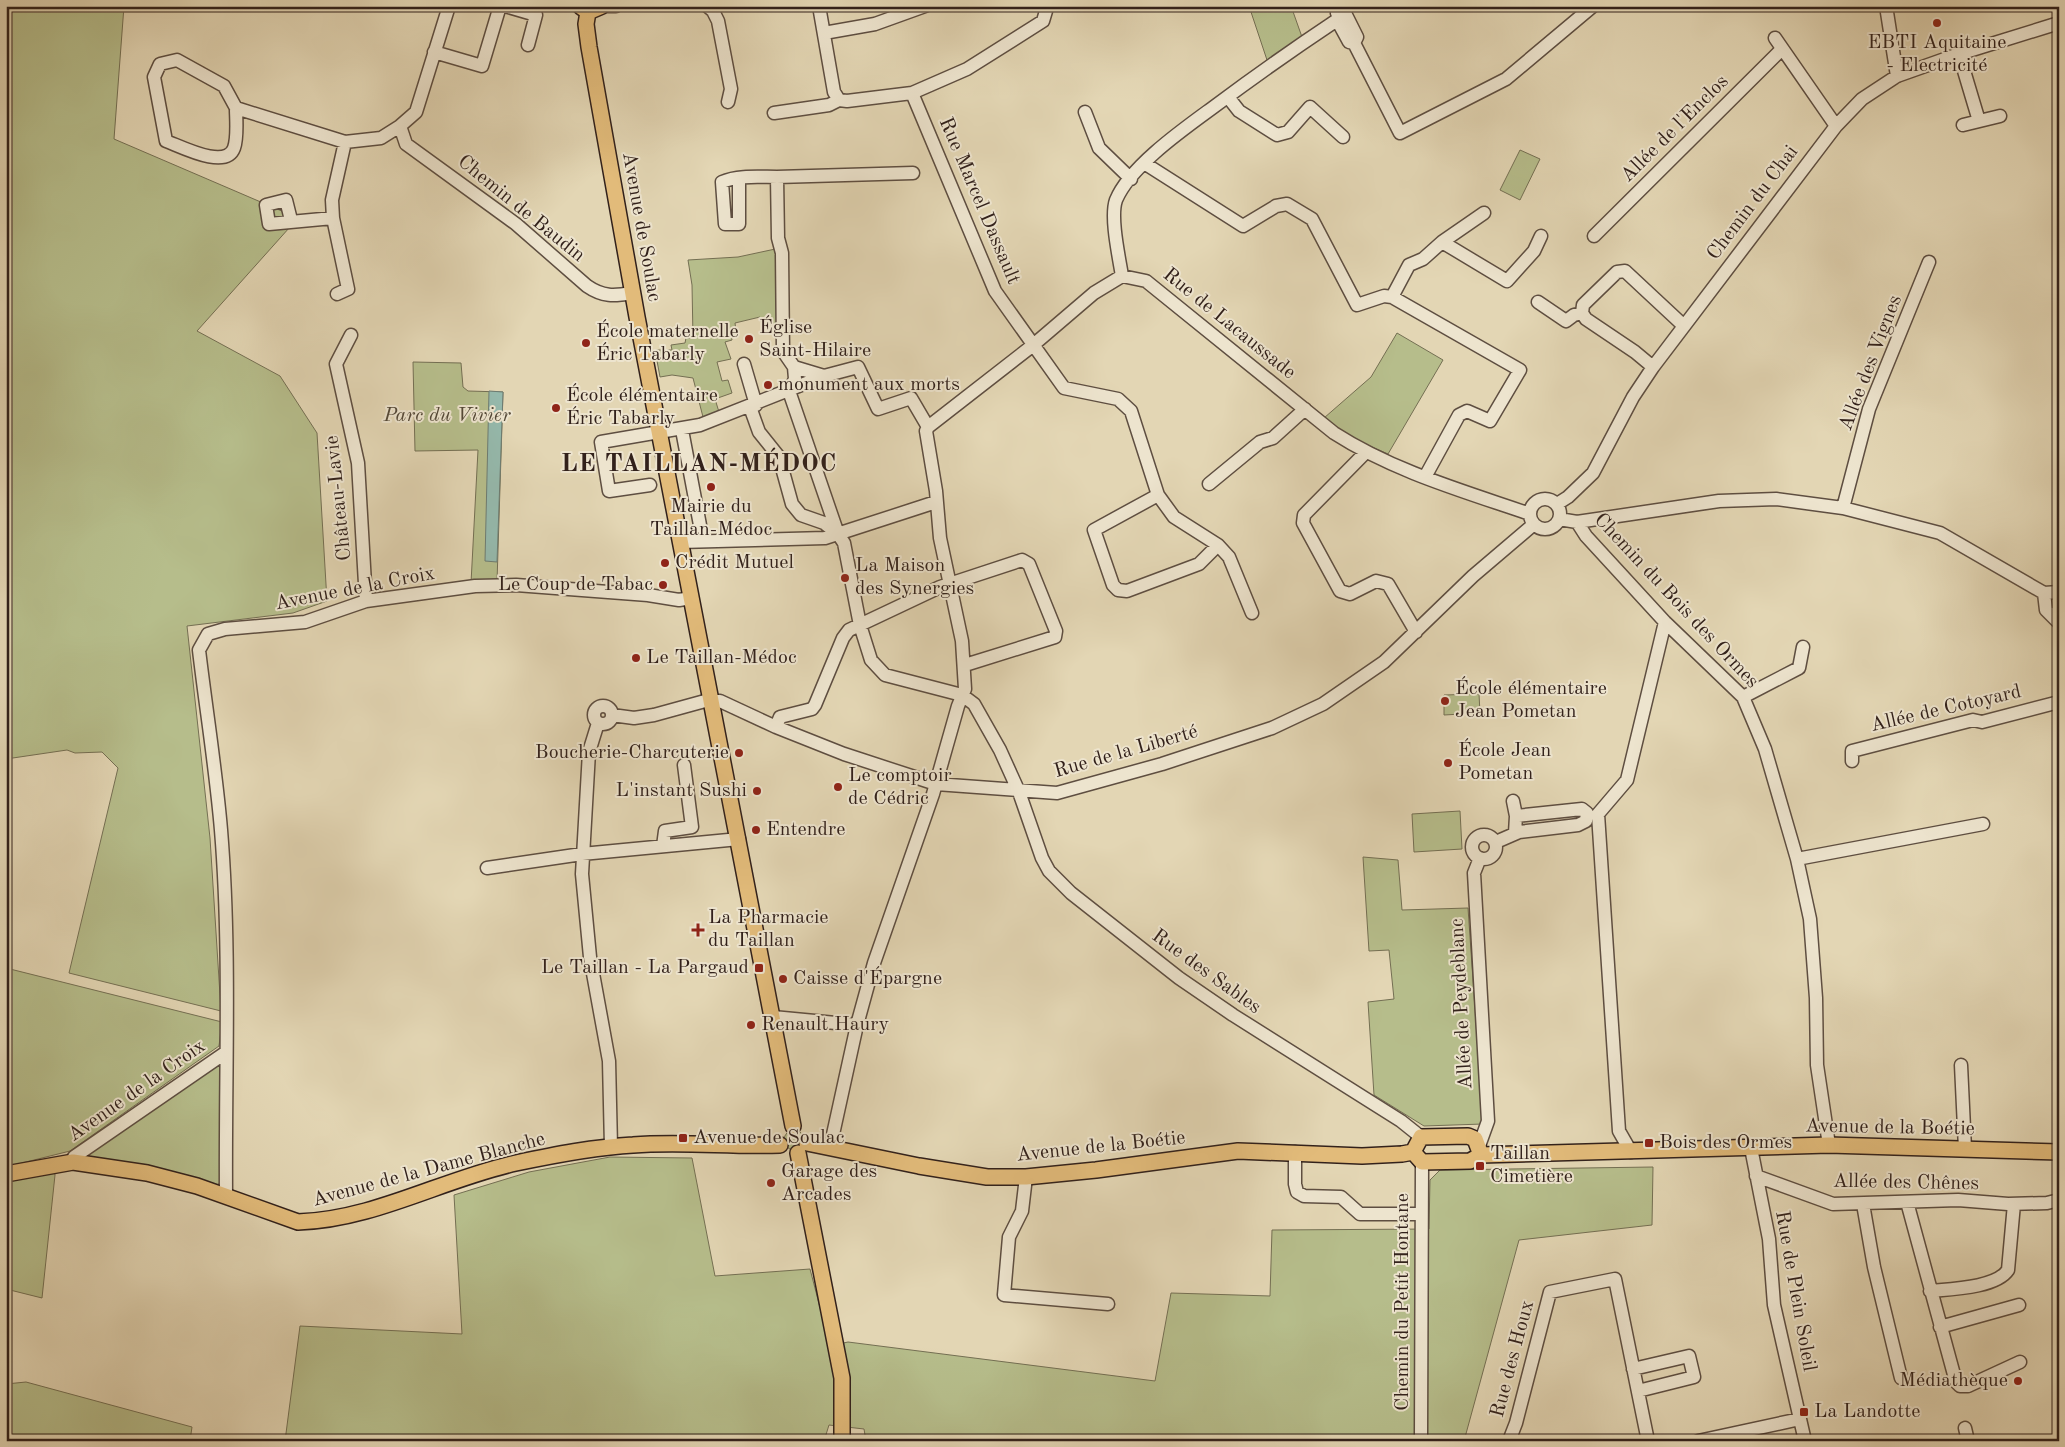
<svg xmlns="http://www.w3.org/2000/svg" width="2065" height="1447" viewBox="0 0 2065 1447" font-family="'Old Standard TT',serif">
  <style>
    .green { fill: #b6bd8b; stroke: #746f53 }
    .water { fill: #95b9ac; stroke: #6d7c72 }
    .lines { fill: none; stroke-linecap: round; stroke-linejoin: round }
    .minor-casing { stroke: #5e4e41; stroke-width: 15 }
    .major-casing { stroke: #32211b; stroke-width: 18 }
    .minor { stroke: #ede4ce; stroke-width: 12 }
    .major { stroke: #e2bb7a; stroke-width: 15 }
    .poi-dot { fill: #8f2418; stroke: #ede4ce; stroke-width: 2 }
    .labels { text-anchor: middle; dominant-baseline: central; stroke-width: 4; stroke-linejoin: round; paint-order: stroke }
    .poi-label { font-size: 20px; fill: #32211b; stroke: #ede4ce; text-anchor: start }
    .street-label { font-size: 20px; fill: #32211b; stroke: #ede4ce }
    .park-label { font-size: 20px; font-style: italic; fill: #534837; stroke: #ede4ce }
    .district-label { font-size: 25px; font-weight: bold; letter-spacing: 1px; fill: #32211b; stroke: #ede4ce }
  </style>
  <rect width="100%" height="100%" fill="#e3d6b4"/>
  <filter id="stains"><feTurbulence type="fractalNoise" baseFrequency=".004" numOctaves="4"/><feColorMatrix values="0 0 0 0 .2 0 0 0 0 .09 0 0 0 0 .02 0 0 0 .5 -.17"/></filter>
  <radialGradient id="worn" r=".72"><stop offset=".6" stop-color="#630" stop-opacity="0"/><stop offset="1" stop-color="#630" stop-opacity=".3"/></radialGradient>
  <path class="green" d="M6,6H124L114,139L298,218L197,331L280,376L317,433L327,601L293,613L187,626L210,838L221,1011L69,973L118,768L102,752L75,753L67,750L6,759Z
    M1249,6H1291L1302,37L1267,60Z
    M1520,150L1540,159L1520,200L1500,190Z
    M780,248L779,330L764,333L760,317L735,323L736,331L731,332L732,340L725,342L731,359L717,362L722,381L728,380L732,393L715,399L719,412L703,417L693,378L672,375L660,377L655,350H672L671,345L685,343L686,338H693L692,285L688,260L738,257Z
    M1397,333L1443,360L1388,454L1349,437L1324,418L1371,377Z
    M413,362L461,363L463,387L468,391L503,392L497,582L471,583L478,450L415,451Z
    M1479,694L1480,713L1444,715V695Z
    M1460,811L1462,849L1414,852L1412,814Z
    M1363,857L1398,860L1402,910L1468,908L1483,1124L1424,1126L1374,1095L1368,1002L1394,999L1389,950L1369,951Z
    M6,968L222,1022L219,1046L70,1151L6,1167Z
    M218,1063L222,1066L221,1182L214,1187L91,1157L88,1154Z
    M784 1140a10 10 0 1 1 20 0a10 10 0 1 1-20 0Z
    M610,1157L692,1158L715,1276L810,1269L830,1346L848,1342L1155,1381L1171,1293L1270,1296L1272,1230L1429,1229L1430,1180L1440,1170L1653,1167L1652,1225L1519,1240L1464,1441H866L864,1429L829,1425L824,1441H285L300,1326L462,1334L454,1195L529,1172Z
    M54,1168L55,1175L42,1298L6,1289V1178Z
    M26,1382L192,1427L190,1441H6V1384Z"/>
  <path class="water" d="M489,391L503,392L497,562L485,561Z"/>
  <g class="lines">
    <g class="minor-casing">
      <path id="minor" d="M505,6L536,15L528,45
        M606,6H616
        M707,6L713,11L718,21L731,89L728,102
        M819,6L834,92L839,100
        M1886,6L1897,76
        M1337,13L1344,11L1357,37L1354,43
        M1337,20L1349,42L1354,43L1400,133L1506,79L1593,6
        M824,33L875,24L925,6
        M1775,38L1836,126
        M434,52L482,66L500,6
        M1959,54L1979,121
        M912,93L995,291L1064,388L1118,399L1131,411L1158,495L1174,517L1218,545L1229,557L1252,613
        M1228,97L1239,111L1277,135L1288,132L1310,107L1343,137
        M839,100L847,101L912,93L967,69L1043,21L1046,11L1044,6
        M236,108C236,119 238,137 234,148C226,170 182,147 166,141L154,77L160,64L177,60L224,86L236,108L345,142L381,138L400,126L416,112L449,6
        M1085,112L1099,148L1131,179
        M774,113L829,105L839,100
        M1963,125L2000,116
        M400,126L406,144L516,224L587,286C603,297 614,296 632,293
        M1144,163L1243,226L1276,206L1287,204L1312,219L1357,305L1384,296L1392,297L1520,370L1490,421L1467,411L1459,415L1425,477
        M913,173L777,177L778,238L782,253L783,351L794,367L795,379L789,391L838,534L844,543L860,625L871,660L885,675L962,695L974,704L1000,750L1019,792L1042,858L1049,871L1071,893L1179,978L1233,1015L1401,1121L1421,1137
        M739,178V224H725L722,182C738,175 759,177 777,177
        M291,220L286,200L266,205L269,224L333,218
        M1594,236L1782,49
        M1442,242L1484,213
        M1122,276C1119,257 1110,217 1116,200C1130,166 1185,128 1215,106C1255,76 1295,48 1337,20
        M337,294L348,289L333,218L332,200L345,142
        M1392,297L1409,265L1423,259L1442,242L1507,281L1534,251L1541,236
        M1538,302L1566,321L1574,315L1582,313
        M351,335L336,364L358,463L366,601
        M744,364L756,405
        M794,367L824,376
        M1653,367L1635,352L1586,319L1582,313L1583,305L1617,272L1625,271L1684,326
        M750,407L759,432L779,457L792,504L801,515L824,523L838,534
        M928,427L1032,346L1094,293L1122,276L1146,281L1334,433C1393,471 1463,491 1530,514
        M682,430L703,541
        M1365,453L1304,515L1303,523L1340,591L1350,594L1376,581L1388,584L1416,632
        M1209,484L1260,442L1273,438L1305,409
        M650,485L609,491L601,442L700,425L824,376L858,367L878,409L911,398L928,427
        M1158,495L1094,530L1113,585L1118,590L1127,591L1199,564L1218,545
        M1530 514a15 15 0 1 1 30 0a15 15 0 1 1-30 0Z
        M1557,504L1568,497L1593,473L1633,397L1653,367L1836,126L1862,99L1897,76L1959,54L2059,23
        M1843,508L1869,409L1929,262
        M1559,519L1577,522L1719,501L1776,499L1843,508L1940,533L2044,593L2059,592
        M1577,522L1586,536L1665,622L1743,697L1765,749L1797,859L1810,919L1816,998L1817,1065L1829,1145
        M680,542L825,538L936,502
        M2044,593L2046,610L2059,623
        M1743,697L1799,668L1803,647
        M594 715a9 9 0 1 1 18 0a9 9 0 1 1-18 0Z
        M612,715L634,718L654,715L705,701H720L776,727L844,754L936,784L1057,793L1162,764L1272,728L1323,704L1384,662L1473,576L1534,524
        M598,723L589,752L582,874L590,957L609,1061L611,1147
        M776,727L780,717L812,709L815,705L843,638L849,630L940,587L1022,560L1029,564L1056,631L1055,637L965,665
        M1852,761V751L1973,720L1982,722L2059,702
        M1513,801L1516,816
        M1472 847a12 12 0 1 1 24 0a12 12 0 1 1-24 0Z
        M1496,842L1519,832L1578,825L1586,821L1587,813L1582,809L1516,816L1515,833
        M663,846L665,831L692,827L684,765
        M1797,859L1983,824
        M487,868L582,854L739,839
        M773,1017L857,1025
        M1961,1065L1965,1149
        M1479,1146L1488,1121L1474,873L1480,858
        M830,1148L857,1025L874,963L933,794L958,706L965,689L962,641L940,538L936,491L926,431L928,427
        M1751,1148L1769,1239L1774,1305L1805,1441
        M1295,1152V1184L1297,1192L1304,1196L1341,1197L1360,1214H1421
        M1631,1152L1619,1131L1598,814L1627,780L1665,622
        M73,1162L74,1157L225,1053
        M1422,1162L1421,1436L1423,1441
        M1756,1176L1833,1204L1958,1200L2008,1204L2047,1203L2059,1200
        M1026,1177L1022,1211L1009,1237L1004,1295L1108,1304
        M226,1196C225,1074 231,951 221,830C216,770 206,709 199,650L208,634L225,629L305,622L366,601L475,586L516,585L648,595L679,600L691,598
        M1907,1202L1956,1382L1960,1386H1968L2020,1362
        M1863,1204L1874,1267L1901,1378
        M1930,1291C1950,1289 1996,1288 2008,1270L2014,1204
        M1940,1327L2019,1305
        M1633,1369L1689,1356L1694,1377L1638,1391
        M1965,1428L1968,1441
        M1509,1441L1516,1423L1550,1292L1615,1279L1648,1441
        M1698,1441L1800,1419"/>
    </g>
    <g class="major-casing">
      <path id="major" d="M581,7L588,12L602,6
        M588,12L586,24L589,47L637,317L793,1126
        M807,1143L919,1166L987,1177H1026L1096,1170L1238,1151L1362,1156L1402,1154L1413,1152
        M1413,1152L1421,1137L1468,1136L1475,1139L1481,1155
        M1413,1152L1422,1162L1470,1161L1481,1155
        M798,1153L842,1378V1441
        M1481,1155L1829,1145L2059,1152
        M6,1174L73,1162L147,1173L197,1186L298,1222C373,1220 443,1179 516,1163C554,1155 594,1147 633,1145C682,1141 731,1147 780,1145"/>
    </g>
    <use href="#minor" class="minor"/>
    <use href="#major" class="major"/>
  </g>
  <g class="poi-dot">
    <circle cx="1937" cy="23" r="5"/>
    <circle cx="749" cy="339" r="5"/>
    <circle cx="586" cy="343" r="5"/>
    <circle cx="768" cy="385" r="5"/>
    <circle cx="556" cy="408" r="5"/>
    <circle cx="711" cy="487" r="5"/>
    <circle cx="665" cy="563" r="5"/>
    <circle cx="845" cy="578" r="5"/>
    <circle cx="663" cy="585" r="5"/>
    <circle cx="636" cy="658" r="5"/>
    <circle cx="1445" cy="701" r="5"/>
    <circle cx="739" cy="753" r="5"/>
    <circle cx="1448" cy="763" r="5"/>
    <circle cx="838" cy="787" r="5"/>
    <circle cx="757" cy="791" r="5"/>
    <circle cx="756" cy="830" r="5"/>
    <path d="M695.5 922.5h5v5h5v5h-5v5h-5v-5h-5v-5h5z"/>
    <rect x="754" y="963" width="10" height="10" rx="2.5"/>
    <circle cx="783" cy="979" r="5"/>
    <circle cx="751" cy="1025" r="5"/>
    <rect x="678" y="1133" width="10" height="10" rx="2.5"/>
    <rect x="1644" y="1138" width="10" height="10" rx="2.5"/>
    <rect x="1475" y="1161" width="10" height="10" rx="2.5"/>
    <circle cx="771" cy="1183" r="5"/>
    <circle cx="2018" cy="1381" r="5"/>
    <rect x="1799" y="1407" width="10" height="10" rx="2.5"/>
  </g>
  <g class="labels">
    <g class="poi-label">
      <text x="1937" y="43" text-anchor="middle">EBTI Aquitaine<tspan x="1937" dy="23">- Electricité</tspan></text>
      <text x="759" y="328">Église<tspan x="759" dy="23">Saint-Hilaire</tspan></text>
      <text x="596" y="332">École maternelle<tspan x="596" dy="23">Éric Tabarly</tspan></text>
      <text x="778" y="385">monument aux morts</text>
      <text x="566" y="396">École élémentaire<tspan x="566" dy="23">Éric Tabarly</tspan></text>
      <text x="711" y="507" text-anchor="middle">Mairie du<tspan x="711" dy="23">Taillan-Médoc</tspan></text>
      <text x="675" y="563">Crédit Mutuel</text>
      <text x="855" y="566">La Maison<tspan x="855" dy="23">des Synergies</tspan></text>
      <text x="653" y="585" text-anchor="end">Le Coup de Tabac</text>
      <text x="646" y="658">Le Taillan-Médoc</text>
      <text x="1455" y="689">École élémentaire<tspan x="1455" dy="23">Jean Pometan</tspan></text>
      <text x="1458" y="751">École Jean<tspan x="1458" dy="23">Pometan</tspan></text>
      <text x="729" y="753" text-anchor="end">Boucherie-Charcuterie</text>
      <text x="848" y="776">Le comptoir<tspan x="848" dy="23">de Cédric</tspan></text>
      <text x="747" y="791" text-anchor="end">L'instant Sushi</text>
      <text x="766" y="830">Entendre</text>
      <text x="708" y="918">La Pharmacie<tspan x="708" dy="23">du Taillan</tspan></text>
      <text x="749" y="968" text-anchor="end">Le Taillan - La Pargaud</text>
      <text x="793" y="979">Caisse d'Épargne</text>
      <text x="761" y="1025">Renault Haury</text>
      <text x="693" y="1138">Avenue de Soulac</text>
      <text x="1659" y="1143">Bois des Ormes</text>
      <text x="1490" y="1154">Taillan<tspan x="1490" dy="23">Cimetière</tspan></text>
      <text x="781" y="1172">Garage des<tspan x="781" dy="23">Arcades</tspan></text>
      <text x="2008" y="1381" text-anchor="end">Médiathèque</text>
      <text x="1814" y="1412">La Landotte</text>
    </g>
    <g class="street-label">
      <text transform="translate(1675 129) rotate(-45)">Allée de l'Enclos</text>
      <text transform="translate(979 201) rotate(67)">Rue Marcel Dassault</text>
      <text transform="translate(1753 203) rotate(-53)">Chemin du Chai</text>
      <text transform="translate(521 209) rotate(39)">Chemin de Baudin</text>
      <text transform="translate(641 227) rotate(80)">Avenue de Soulac</text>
      <text transform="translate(1229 324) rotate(39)">Rue de Lacaussade</text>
      <text transform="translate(1871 363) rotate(-69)">Allée des Vignes</text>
      <text transform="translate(339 498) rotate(-96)">Château-Lavie</text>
      <text transform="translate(355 589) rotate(-11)">Avenue de la Croix</text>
      <text transform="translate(1676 601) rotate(47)">Chemin du Bois des Ormes</text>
      <text transform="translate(1946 709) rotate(-13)">Allée de Cotoyard</text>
      <text transform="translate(1126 752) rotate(-16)">Rue de la Liberté</text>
      <text transform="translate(1206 972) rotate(36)">Rue des Sables</text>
      <text transform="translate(1462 1004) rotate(-93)">Allée de Peydeblanc</text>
      <text transform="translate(137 1091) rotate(-35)">Avenue de la Croix</text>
      <text transform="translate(1890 1128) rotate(1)">Avenue de la Boétie</text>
      <text transform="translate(1101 1147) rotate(-6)">Avenue de la Boétie</text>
      <text transform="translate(429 1170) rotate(-15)">Avenue de la Dame Blanche</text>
      <text transform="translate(1906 1183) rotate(1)">Allée des Chênes</text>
      <text transform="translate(1795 1291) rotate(80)">Rue de Plein Soleil</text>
      <text transform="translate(1403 1302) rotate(-90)">Chemin du Petit Hontane</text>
      <text transform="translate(1513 1359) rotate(-75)">Rue des Houx</text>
    </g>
    <g class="park-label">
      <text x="447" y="416">Parc du Vivier</text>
    </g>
    <g class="district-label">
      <text x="699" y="464">LE TAILLAN-MÉDOC</text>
    </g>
  </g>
  <rect width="2065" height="1447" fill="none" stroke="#e3d6b4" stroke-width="25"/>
  <rect x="8" y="8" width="2050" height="1432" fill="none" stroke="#32211b" stroke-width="2.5"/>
  <rect x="12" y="12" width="2040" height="1422" fill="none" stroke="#32211b"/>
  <rect width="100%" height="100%" filter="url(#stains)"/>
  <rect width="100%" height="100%" fill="url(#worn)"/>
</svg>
